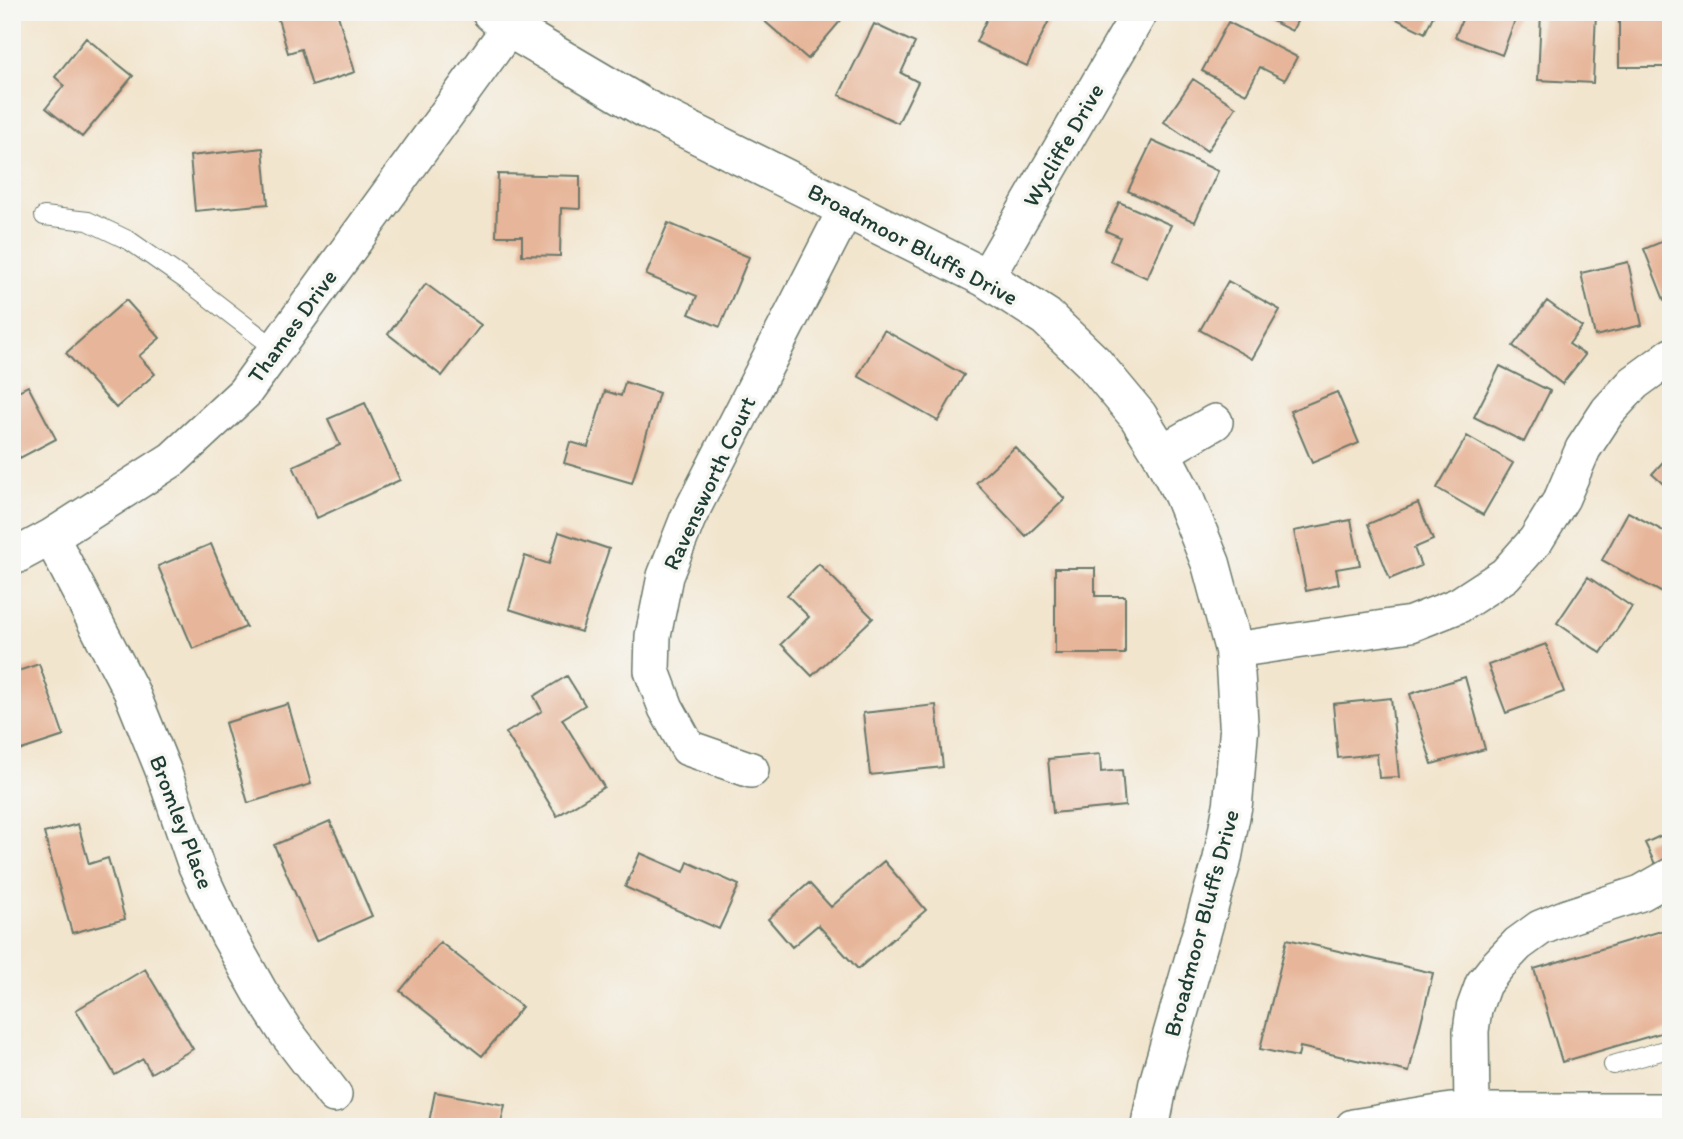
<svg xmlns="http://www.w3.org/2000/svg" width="1683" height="1139" viewBox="0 0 1683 1139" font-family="Itim,sans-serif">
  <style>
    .building { fill: #e7b69a }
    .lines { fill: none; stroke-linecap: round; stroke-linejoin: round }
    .service-casing { stroke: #69786a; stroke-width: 20 }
    .minor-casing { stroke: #69786a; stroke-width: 38 }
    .tertiary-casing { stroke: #69786a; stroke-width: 41 }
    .service { stroke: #fff; stroke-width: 18 }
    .minor { stroke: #fff; stroke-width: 35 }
    .tertiary { stroke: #fff; stroke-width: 38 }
    .labels { text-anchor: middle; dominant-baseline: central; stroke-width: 7; stroke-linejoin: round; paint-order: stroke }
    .street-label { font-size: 23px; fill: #1f3d34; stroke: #f6f6f2 }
  </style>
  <rect width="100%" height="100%" fill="#f6f6f2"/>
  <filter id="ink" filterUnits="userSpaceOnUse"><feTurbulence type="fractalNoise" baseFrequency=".0143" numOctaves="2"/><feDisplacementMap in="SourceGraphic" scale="14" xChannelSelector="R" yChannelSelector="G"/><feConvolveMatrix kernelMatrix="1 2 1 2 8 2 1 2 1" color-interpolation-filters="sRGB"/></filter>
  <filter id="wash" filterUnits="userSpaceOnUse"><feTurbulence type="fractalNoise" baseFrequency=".00686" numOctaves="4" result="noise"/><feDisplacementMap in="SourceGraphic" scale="28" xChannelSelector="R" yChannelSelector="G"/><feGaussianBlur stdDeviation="1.57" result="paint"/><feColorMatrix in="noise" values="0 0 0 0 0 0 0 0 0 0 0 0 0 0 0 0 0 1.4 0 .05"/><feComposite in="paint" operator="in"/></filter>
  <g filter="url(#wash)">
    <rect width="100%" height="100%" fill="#f2e5ce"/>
    <g id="blocks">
      <path class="building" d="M276,12H337L355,72L312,86L301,49L288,53Z
        M754,12H848L808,59Z
        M990,12H1053L1027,66L976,42Z
        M1254,12H1302L1292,31Z
        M1382,12H1435L1425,33Z
        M1465,12H1518L1502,55L1455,37Z
        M1541,12H1596L1593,83L1538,80Z
        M1619,15H1671V67H1619Z
        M1228,22L1297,57L1285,80L1260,67L1246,94L1202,71Z
        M874,24L915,43L901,73L918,82L898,123L839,95Z
        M86,38L133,76L82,137L46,108L64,85L55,77Z
        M1193,79L1236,107L1207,151L1164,122Z
        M1152,141L1218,171L1195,222L1128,191Z
        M263,148L268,204L195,211L190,156Z
        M498,174L580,176V209L561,208L560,256L522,255V236H496Z
        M1119,202L1171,225L1147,278L1110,261L1120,237L1106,231Z
        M668,223L749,257L720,327L689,314L697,296L646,275Z
        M1671,238V298L1664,300L1644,249Z
        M1628,262L1642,325L1595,336L1581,273Z
        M1228,281L1280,310L1252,359L1200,330Z
        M426,284L481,325L442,376L388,334Z
        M126,300L160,338L139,356L155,374L116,408L66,353Z
        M1547,301L1582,327L1569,344L1585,355L1562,384L1513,346Z
        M884,330L964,375L938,421L858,376Z
        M1500,366L1550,391L1524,442L1474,417Z
        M625,382L659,393L632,483L564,463L570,442L588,447L605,391L621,396Z
        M28,386L56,439L20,458L14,446L12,447V394Z
        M1337,392L1359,443L1312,463L1290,411Z
        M365,403L400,480L317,518L293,466L340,445L328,419Z
        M1467,436L1513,463L1483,515L1437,488Z
        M1015,447L1065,499L1026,536L976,483Z
        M1671,453V491L1652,474Z
        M1418,503L1433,540L1414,548L1421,566L1390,579L1368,524Z
        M1628,512L1671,535V592L1668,596L1602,560Z
        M1351,520L1360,565L1336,569L1339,584L1306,591L1294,531Z
        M559,532L609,549L581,632L509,609L525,556L549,564Z
        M211,544L246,627L193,649L158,566Z
        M819,564L873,618L812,676L781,644L809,617L787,595Z
        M1055,568H1095V596H1125V654H1055Z
        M1588,577L1632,607L1601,653L1557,623Z
        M1546,644L1564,692L1506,713L1488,665Z
        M39,664L64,736L12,753V673Z
        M567,676L585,705L562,719L604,787L557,816L506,733L542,711L534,696Z
        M1465,677L1485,749L1432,764L1410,694Z
        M1391,698L1399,777L1379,778L1377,754L1338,758L1333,704Z
        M288,704L311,784L248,803L225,723Z
        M936,705L943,767L870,775L863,713Z
        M1100,754L1101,772L1122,770L1125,806L1053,813L1048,759Z
        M330,821L372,916L316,941L274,845Z
        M78,824L89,864L108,858L125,919L72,933L44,833Z
        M1671,831V856L1655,864L1645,843Z
        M640,853L684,872L688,862L739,885L719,929L625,887Z
        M884,861L926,910L858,969L818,925L792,947L768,919L809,883L831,907Z
        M1671,928V1030L1562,1062L1534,969Z
        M1287,939L1433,973L1409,1072L1300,1047L1298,1057L1260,1049Z
        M440,942L522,1007L482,1056L400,991Z
        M145,969L193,1049L151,1073L143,1059L115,1075L76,1010Z
        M435,1092L505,1105L500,1127H428Z"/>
    </g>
  </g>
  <g filter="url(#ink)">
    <use href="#blocks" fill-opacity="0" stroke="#69786a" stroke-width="2"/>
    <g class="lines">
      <g class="service-casing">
        <path id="service" d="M44,216L88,221L130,241L190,283L276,349
          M1613,1065L1671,1048"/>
      </g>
      <g class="minor-casing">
        <path id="minor" d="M986,278L1140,12
          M1161,453L1215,422
          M51,537L131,691L163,770L196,866L228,935L260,992L285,1031L334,1095
          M12,558L51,537L173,459L244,393L509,28
          M1234,650L1411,624L1459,605L1505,575L1536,540L1562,498L1583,449L1608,411L1634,383L1671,356
          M751,770L688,748L666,708L652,671L653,636L665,576L688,518L847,207
          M1472,1111L1471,1031L1474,1009L1483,984L1498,965L1518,944L1540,928L1567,917L1641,893L1671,876
          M1353,1127L1451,1111H1671"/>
      </g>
      <g class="tertiary-casing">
        <path id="tertiary" d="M491,12L509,28L648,110L986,278L1046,317L1093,362L1138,416L1161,453L1183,495L1211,564L1234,650L1239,730L1233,803L1222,861L1158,1085L1150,1127"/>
      </g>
      <use href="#service" class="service"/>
      <use href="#minor" class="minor"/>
      <use href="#tertiary" class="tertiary"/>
    </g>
  </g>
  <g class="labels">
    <g class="street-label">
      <text transform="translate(1063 145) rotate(-60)">Wycliffe Drive</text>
      <text transform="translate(913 244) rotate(28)">Broadmoor Bluffs Drive</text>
      <text transform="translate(292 326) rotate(-54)">Thames Drive</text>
      <text transform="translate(709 483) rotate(-65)">Ravensworth Court</text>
      <text transform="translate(182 822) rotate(69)">Bromley Place</text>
      <text transform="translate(1201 923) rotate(-75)">Broadmoor Bluffs Drive</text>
    </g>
  </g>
  <rect width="1683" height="1139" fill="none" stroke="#f6f6f2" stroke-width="42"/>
</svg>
